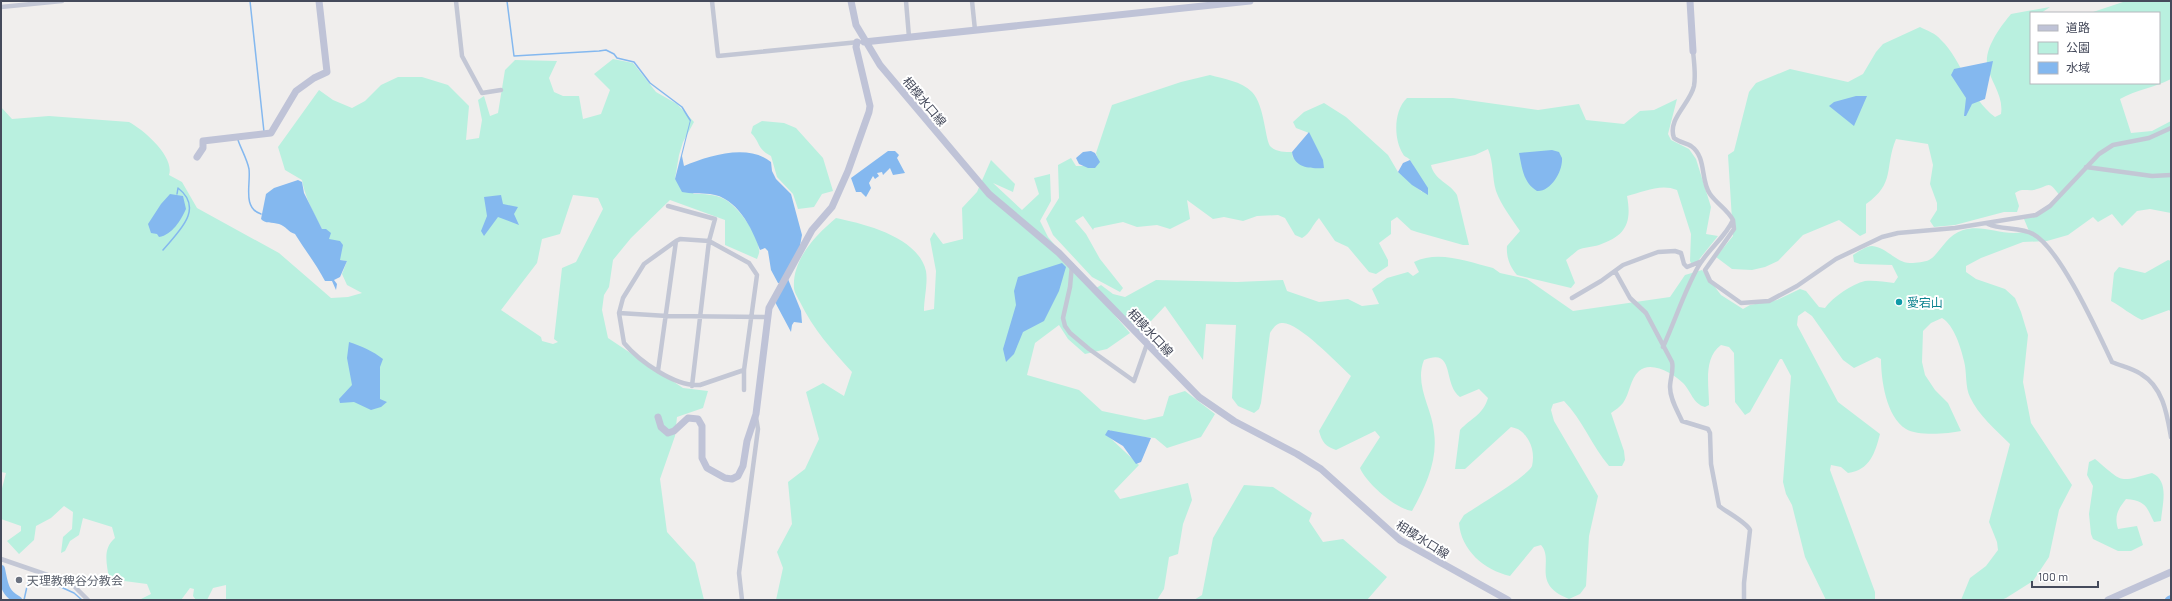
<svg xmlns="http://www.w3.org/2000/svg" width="2172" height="601" viewBox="0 0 2172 601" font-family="Barlow,'Noto Sans JP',sans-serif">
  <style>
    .green { fill: #b9f0df; fill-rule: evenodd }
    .water { fill: #84b8ef }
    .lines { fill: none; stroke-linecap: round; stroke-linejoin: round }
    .stream { stroke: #84b8ef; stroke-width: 1.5 }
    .river { stroke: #84b8ef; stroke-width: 8 }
    .street { stroke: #c3c7d5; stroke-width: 4.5 }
    .secondary { stroke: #bfc3d7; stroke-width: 7 }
    .culture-dot { fill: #0f9aa8; stroke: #fff; stroke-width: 1.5 }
    .worship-dot { fill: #6b7280; stroke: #fff; stroke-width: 1.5 }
    .labels { text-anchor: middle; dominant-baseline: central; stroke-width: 4; stroke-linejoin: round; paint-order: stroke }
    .street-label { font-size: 12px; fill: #454a5b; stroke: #fff }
    .culture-label { font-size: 12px; fill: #0d838f; stroke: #fff; text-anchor: start }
    .worship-label { font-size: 12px; fill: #5b616d; stroke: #fff; text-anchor: start }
  </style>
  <rect width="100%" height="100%" fill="#f0eeed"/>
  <path class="green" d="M2126,1H2171V79C2154,88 2137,89 2120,99L2131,133L2152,131L2171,121V213L2150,209L2137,211L2122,226L2112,214L2098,222L2093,217L2068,235L2047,241L2023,242L1981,258L1966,266V272L1976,279L2005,289L2015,298L2021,312L2028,335L2023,382L2031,423L2072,485L2059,510L2049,557L2033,581L2006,598L2001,600H1961L1970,578L1986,566L1998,550L1997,542L1989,522L2010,444C1996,430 1978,415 1970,397C1965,387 1967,372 1964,361C1961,348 1954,325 1942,318L1931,323L1923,331L1922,362L1925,375L1935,390L1948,403L1961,431C1947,434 1917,436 1906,429C1886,417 1881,379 1881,359L1877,357L1854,368L1843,360L1812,316L1805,311L1798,316L1797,325L1838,402L1880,434C1875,453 1870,470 1848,473L1841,467L1831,465L1830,470L1875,592V600H1826L1805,557L1792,505L1786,494L1783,482L1791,376L1782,359H1780L1750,412L1745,415L1735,402L1734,353L1729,347L1721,345C1703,358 1709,385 1709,405L1705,407C1693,404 1691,391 1683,383C1674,374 1651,360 1639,371C1630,379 1630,393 1623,403C1620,407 1615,410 1611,413L1624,451L1625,460L1622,466H1609C1592,446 1582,419 1564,401L1553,404L1551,410L1554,421L1598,496L1589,536L1586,586L1580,594L1569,599C1530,584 1555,561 1541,545L1534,547L1510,576C1484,570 1461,550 1459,523L1464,515C1476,507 1528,476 1532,466C1534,458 1533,448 1529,441C1524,433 1521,429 1511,427L1465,469H1455L1460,430C1471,418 1483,415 1488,398L1479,389L1460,397C1442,384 1456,347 1424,360C1414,385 1432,408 1434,432C1438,460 1426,486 1412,511C1396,509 1366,483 1360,468L1380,437L1375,431L1336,450C1325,446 1322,442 1319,431L1351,376C1337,363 1299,323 1283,323C1277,322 1273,328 1270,333L1261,403L1259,409L1254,413L1238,406L1232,398L1236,325L1206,324L1203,360L1165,306L1139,334L1104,303L1130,333L1107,349L1085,354L1068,339L1059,325L1035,343L1027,375L1079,390L1102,411L1145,420L1163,416L1169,396L1185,391L1215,414L1201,437L1167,448L1155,438L1114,434L1110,430L1107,435L1139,465L1114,491L1120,499L1188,483L1192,500L1183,524L1178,554L1169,557L1164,589L1157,600H776L783,568L777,552L792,524L788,482L805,469L819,439L806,392L823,383L844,396L852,372C832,350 813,329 800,302C798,298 794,292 794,288C792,259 816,235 836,218C865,224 918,237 926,271C928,283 924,299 924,311L934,309L936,271L930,239L934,232L943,244L963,239L962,208L977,192L991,160L1015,184L1013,192L993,183L1022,210L1039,194L1034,178L1050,174L1051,201L1040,221L1048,237L1093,290L1101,285L1113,294L1125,297L1156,280L1237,282L1283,280L1287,291L1319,302L1348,299L1362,306L1379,304L1372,289L1387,278L1408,272L1413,276L1419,272L1414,262C1439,250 1468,262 1493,268L1500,273L1527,279L1573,311L1670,297L1685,275L1702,270L1721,295L1743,309L1750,305L1777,300L1800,289L1806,291L1819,307L1825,308C1833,297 1852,284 1865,281C1874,280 1885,282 1894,283L1898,277L1892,265L1860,264L1854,262L1853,255C1858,252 1866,246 1872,246C1887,247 1897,264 1911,263C1916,263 1925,262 1929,260C1940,254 1945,236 1963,230C1981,225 1996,233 2014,233C2019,233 2024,232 2029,231L2024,219C2037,213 2053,209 2060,196C2047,179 2051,186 2034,190C2026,191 2022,188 2015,193L2019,206L2017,212H2004L1955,225L1934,227L1930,221L1937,210V203L1930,184L1933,165L1928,144L1896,139C1884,168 1896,183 1866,204V233L1860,236L1839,220L1803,235L1778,261L1765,267L1752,270L1732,269L1716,257L1733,236L1728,155L1734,151L1749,92L1756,83L1790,69L1848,82L1863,74L1876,52L1883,44L1920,27C1928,31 1935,33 1941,40C1963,61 1969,98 1995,117L2001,114C2004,95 1990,82 1987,64C1985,47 2001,26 2011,14L2050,7L2041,13H2031V83H2159V13H2090Z
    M613,59L633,63L656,92L677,104L694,122L683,142L679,155L675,179L694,194C704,194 714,194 724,199C738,206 758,234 759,250C760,252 758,256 757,259L725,245V220L670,200L631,238L613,260L609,287L604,295L602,310L608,338L683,388L708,391L703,408L677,417L675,436L660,479L667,532L695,563L704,600H226V585L213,588L207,600H196L193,596L194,589L190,588L181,600H139L151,594L147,584L109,579C107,564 102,549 115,538L112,527L83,518L79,535L70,541L65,551L61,553L63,537L72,529L73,512L64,506L51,518L36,526L34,540L19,554L7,541L21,531V526L1,519V492L6,473L1,472V107L12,119L49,116L129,122C144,130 175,157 169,175L182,182L197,208L279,253L331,298L348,297L362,293L347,285L342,274L347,261L340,260C327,237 306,205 302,180L285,170L278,147L319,90L333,100L352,108L365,101L381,85L398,77H422L448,85L469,106L466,140L479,138L482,120L478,100L484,96L490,116L498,113L505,70L515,60L557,61L549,78L554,92L563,96H579L583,119L601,114L610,90L594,74ZM573,195L598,198L603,209L576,262L562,268L554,339L558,342L553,344L542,341L541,337L501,310L537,263L542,239L560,234Z
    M1210,75C1224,79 1241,81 1252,92C1265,105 1265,142 1271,147C1277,152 1285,152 1292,152L1293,158L1309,133L1296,128L1293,122L1304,112L1324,103L1346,117L1388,155L1398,172L1422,192C1419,183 1416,168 1410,160C1408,157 1404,157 1403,154C1393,138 1394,110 1407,98H1453L1538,110L1579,104L1586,120L1624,124L1640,111L1654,110L1677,99L1668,134L1671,140L1689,149L1696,159L1711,207L1706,234L1718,236L1693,267L1690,261L1691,234L1677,190C1661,183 1643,192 1627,196C1632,223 1626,236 1599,245C1592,247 1584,247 1578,250C1574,253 1570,257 1566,260L1575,283L1571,288L1517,275C1510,267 1506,257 1507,246L1520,231C1512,219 1501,205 1496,191C1492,178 1494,164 1488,149L1475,155L1431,165C1434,180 1450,183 1457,195L1469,245H1463L1417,232L1411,230L1397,217L1391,221V234L1379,243L1388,260V266L1376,274L1369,272L1348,247L1335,241L1319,218C1312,225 1311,233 1302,238L1295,235L1285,218L1278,215L1257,216L1243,221L1224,217L1213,219L1187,200L1190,219L1170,229L1157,225L1137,227L1123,222L1094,228L1093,230L1083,216L1075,221L1086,234L1100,259L1123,288L1120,292L1092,277L1053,235L1046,219L1059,198L1058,165L1071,158L1076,166H1092L1098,160L1096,153L1112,105L1181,82Z
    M762,121L784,123L796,128L823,158L833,191L822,194L814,207L798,209L793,194L777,177L771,156C756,148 761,143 751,133L753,126Z
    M2168,260L2171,261V312L2169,310L2142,320C2131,315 2122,307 2111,301L2114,273L2119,267L2145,273Z
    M2095,459C2123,482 2117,483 2152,473C2170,481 2162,505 2161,521L2154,522C2146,506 2146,501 2126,499C2118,509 2114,516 2118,529L2137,526L2143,545L2131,551H2118L2093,539L2091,534L2089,514L2093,486L2087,475L2089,462Z
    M1244,485L1273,487L1312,513L1309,521L1323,542L1343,539L1387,577L1367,600H1194L1202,595L1213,538Z"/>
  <path class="water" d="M1993,61L1985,99L1972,104L1966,116H1964L1966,98L1951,75L1954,69Z
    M1856,96H1867L1854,126L1829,106L1834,102Z
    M690,120H691L682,156L684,166C708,156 748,143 771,162L772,171L776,179L791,194L802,235L799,251L781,283H778L771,270L768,251L765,248L760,250C752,228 737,197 710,194C700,193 691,194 682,192L675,179Z
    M1309,132L1323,160L1324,168C1311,169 1294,168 1292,152Z
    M1552,150L1559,152L1562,158C1563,171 1551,192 1537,191C1523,183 1522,167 1519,153Z
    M888,151H895L899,155L897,158L905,173L893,175L890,168L883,175L882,172L877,173L879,176L875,179L873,176L869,183L871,188L866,197L861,192H856L851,178Z
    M1091,151L1095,153L1100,162L1095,168H1088L1079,164L1076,158L1083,152Z
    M1410,160L1428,188V195L1412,185L1398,172L1403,163Z
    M298,180L302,182L304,193L322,229H326L331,233L329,239L340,241L343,245L340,260L347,261L340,277L334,280L337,284L336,290L332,281H325C316,264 305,250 295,234C288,232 286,226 279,224C272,222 265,224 261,219L266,194L274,188Z
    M170,194L183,196L186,209C181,220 172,235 159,237L157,234L151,233L148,224L161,204Z
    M501,195L503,204L518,207L514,214L519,225L498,217L484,236L481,231L487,216L484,197Z
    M1062,263L1066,267L1059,291L1044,321L1023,332L1014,354L1006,362L1003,349L1016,305L1014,291L1018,277Z
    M788,279L801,311L802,323L794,322L792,325L791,332L775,302Z
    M349,342C361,346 373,351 383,359L380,367V399L387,402L381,407L371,410L354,402L340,403L339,399L352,385L347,358Z
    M1108,430L1151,438L1141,462L1136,464L1123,446L1105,435Z"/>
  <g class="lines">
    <path class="stream" d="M250,1L264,132
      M507,1L514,56L599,51L606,50L614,54L617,58L634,62L650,83L682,107L690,120
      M238,140C241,149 247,159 249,169C251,184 242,208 261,214
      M163,250C178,232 205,209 178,188L177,194
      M24,600L28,582L36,584L39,577L74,593L82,600"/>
    <path class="river" d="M1,569C4,583 4,593 18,600
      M2169,600L2171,599"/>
    <path class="street" d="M456,1L462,56L482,93L501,90
      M712,1L718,56L859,42
      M906,1L909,37
      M972,1L975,30
      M1,7L62,1
      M2086,167L2152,176L2171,175
      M668,206L715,219L709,241L692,386
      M1733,220L1734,229L1705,270L1710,281L1741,303L1769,301L1797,286L1836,259L1882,237L1898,233L1955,228L2036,215L2050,206L2099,154L2113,145L2149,138L2171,128
      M1988,224C2001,230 2021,227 2033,234C2060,248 2098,333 2112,362C2121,366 2132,368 2141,374C2163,387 2167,414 2171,437
      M1072,265L1070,287L1063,318L1065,326L1070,333L1089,349L1134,381L1147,344
      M1615,271L1630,298L1646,313L1672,362C1674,370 1670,379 1670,387C1670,399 1677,410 1682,421L1708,429L1710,433L1711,464L1719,506C1728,513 1746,522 1750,530L1744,583V600
      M1572,298L1601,281L1623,265L1658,252L1675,251L1681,253L1684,264L1687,267L1702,261
      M619,313L667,316L767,317
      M1663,347C1675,321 1684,292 1698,267C1708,249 1725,238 1733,220C1727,209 1717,204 1710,194C1700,180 1707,157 1691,146C1686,143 1679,142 1674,138C1667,119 1690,104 1694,86C1696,75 1694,62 1693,51
      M744,370L700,385C675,387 639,361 624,343L619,313L623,298L644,264L676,241L680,239L709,241L749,263L757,275L744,370V390
      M658,371L676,241
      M1,559L62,580L74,586L88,600
      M742,600L739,573L758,429L756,417"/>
    <path class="secondary" d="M851,1L856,25L880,65L989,194L1059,253L1199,397L1234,421L1297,454L1321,469L1400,540L1508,600
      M1690,1L1693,51
      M864,42L1250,1
      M197,157L203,148V141L271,133L296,91L314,78L327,72L319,1
      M658,417L661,427L668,433L674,431L688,418L698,419L702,426V458L707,468L725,478L732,479L738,476L743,466L747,441L756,414L769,308L812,230L832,207L848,171L869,112L870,106L856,47L857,42
      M2108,600L2171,572"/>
  </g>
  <circle class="culture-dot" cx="1899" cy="302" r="4"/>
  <circle class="worship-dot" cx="19" cy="580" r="4"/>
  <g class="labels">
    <g class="street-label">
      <text transform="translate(925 101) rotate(50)">相模水口線</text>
      <text transform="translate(1151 332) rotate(47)">相模水口線</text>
      <text transform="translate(1423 539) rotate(32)">相模水口線</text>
    </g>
    <g class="culture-label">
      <text x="1907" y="302">愛宕山</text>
    </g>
    <g class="worship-label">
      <text x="27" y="580">天理教稗谷分教会</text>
    </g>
  </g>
  <rect width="2172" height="601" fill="none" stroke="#454a5b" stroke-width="4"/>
  <rect x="2030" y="12" width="130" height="72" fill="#ffffff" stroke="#b5b7bd"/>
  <rect x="2038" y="25" width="20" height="6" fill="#bfc3d7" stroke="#b5b7bd"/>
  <text x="2066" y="32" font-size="12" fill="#454a5b">道路</text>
  <rect x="2038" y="42" width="20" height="12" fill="#b9f0df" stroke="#b5b7bd"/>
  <text x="2066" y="52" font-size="12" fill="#454a5b">公園</text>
  <rect x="2038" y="62" width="20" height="12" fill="#84b8ef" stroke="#b5b7bd"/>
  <text x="2066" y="72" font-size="12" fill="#454a5b">水域</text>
  <path d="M2032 581v6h66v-6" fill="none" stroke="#454a5b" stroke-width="2"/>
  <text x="2038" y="581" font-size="12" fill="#454a5b" stroke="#ffffff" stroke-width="3" paint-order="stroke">100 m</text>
</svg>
